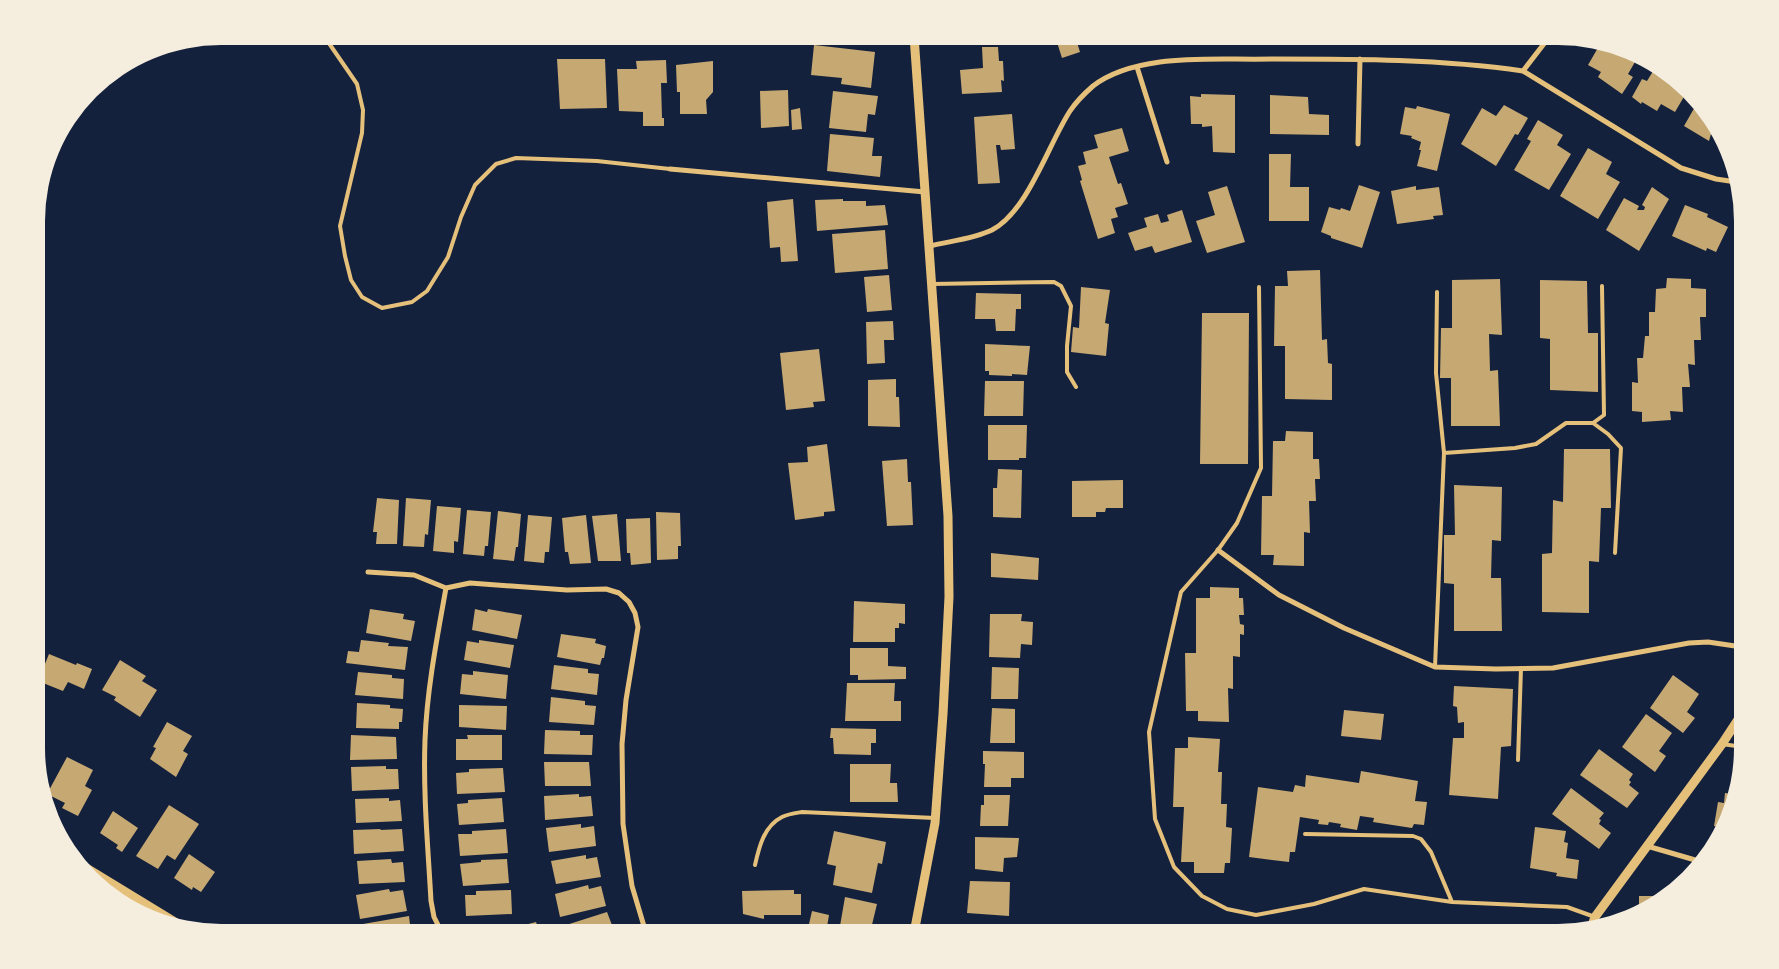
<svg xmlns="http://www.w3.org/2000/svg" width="1779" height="969" viewBox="0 0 1779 969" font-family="Ubuntu,sans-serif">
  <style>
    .building { fill: #c6a872 }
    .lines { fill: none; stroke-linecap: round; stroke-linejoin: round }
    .service { stroke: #e5c07b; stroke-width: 4 }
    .minor { stroke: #e5c07b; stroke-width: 5 }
    .tertiary { stroke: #e5c07b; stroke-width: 9 }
  </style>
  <rect width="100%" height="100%" fill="#14213d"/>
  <path class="building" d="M1055,36H1075L1080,52L1062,58Z
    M814,45L875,52L871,88L841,84L842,78L811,75Z
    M1599,46L1639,55L1628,74L1633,77L1622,94L1598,77L1601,72L1588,65Z
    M982,47H998L999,61H1003L1004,81L1001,80L1002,92L962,94L960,70L983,68Z
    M557,59H605L607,108L560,109Z
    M666,60L667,83H661L662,118H664V126H643V112L619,111L617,69H637L636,61Z
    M713,61V92L706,100L707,114H680V92H677L676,65Z
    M1655,68L1685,95L1675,112L1661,104L1657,111L1642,102L1641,104L1632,97L1642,79L1647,81Z
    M788,90L789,126L761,128L760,91Z
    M833,91L878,96L875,115L868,114L866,132L829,128Z
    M1201,94L1235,95V153L1213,152L1212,126L1202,127V124H1191L1190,96L1201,97Z
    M1270,95L1308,97L1309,114L1329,115V135L1270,134Z
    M1504,105L1528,118L1518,135L1515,134L1496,166L1461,144L1482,108L1496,116Z
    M1696,105L1711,118L1719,139L1711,134L1709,141L1684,126Z
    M1417,106L1450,114L1437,171L1417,166L1421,150H1419L1421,142L1411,138L1412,136L1400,134L1405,107L1416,109Z
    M800,108L802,129L792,130L791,110Z
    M1012,114L1015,149L1001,150L1000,145H996L1000,183L978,184L974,117Z
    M1538,120L1563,135L1557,145L1571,154L1549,190L1514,170L1531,141L1527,139Z
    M1122,128L1129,151L1109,157L1118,184L1121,183L1128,204L1115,208L1118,217L1111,219L1115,233L1098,239L1080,181L1082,180L1078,166L1086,164L1083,152L1098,148L1094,135Z
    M830,134L874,138L872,156H882L880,177L827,171Z
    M1588,148L1612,162L1606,174L1620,182L1598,219L1560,196Z
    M1269,154H1291L1290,187H1309V221H1269Z
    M1359,185L1380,192L1362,248L1331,238V236L1321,232L1329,207L1340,210L1341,208L1350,211Z
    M1227,186L1245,242L1207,253L1196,221L1215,215L1208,192Z
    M1416,186V190L1439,187L1443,215L1433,216L1434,219L1397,224L1391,191Z
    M1652,187L1669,199L1639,251L1606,230L1624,198L1639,206L1637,210H1644L1645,207L1642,205Z
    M793,199L798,261L781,262L780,247L770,248L767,202Z
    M843,199V201H866V206L885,205L888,225L817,231L815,200Z
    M1685,205L1708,214L1707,217L1728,227L1716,252L1707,248L1706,251L1672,236Z
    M1182,210L1192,242L1155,253L1152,246L1135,251L1128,233L1147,227L1144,218L1158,214L1161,223L1169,221L1167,215Z
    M1740,216H1741V248H1738L1739,237L1736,236Z
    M885,230L888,269L835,273L832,234Z
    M1320,270L1322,340L1327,339L1328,363L1332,364V400L1285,399V346H1274L1275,286H1288L1287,271Z
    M889,275L892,310L867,312L864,277Z
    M1667,278L1691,279V288L1706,289V317H1700L1701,340H1694L1695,365L1688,364L1690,387H1682L1683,412L1670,411L1671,420L1642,422V412L1632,411V382L1638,383L1637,358H1643L1645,336H1649V312H1655L1656,289L1666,288Z
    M1500,279L1502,335L1489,334L1490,371L1498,370L1500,426H1451V378H1440L1441,328H1452V280Z
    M1540,280L1587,281L1588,333H1598V392L1550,390V339L1540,338Z
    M1081,287L1110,290L1105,323L1109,324L1106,356L1071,352L1073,327L1079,328Z
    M976,293L1021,294V309H1016L1015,331H996L995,319H975Z
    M1202,313H1249L1248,464H1200Z
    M893,321L894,340H884L885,363L867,364L866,322Z
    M985,344L1030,346L1027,375L1012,374V376L989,375V371H985Z
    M819,349L825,401L813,402L814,407L786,410L780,353Z
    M896,379V397H899L900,427L868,426V380Z
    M985,381H1024L1023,416H984Z
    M988,425H1027L1026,458H1019V460H988Z
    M1286,431L1313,432V459H1319L1320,479H1315L1316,501H1309L1310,533L1304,532V566L1273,565L1274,555H1261L1262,496H1272L1273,441H1285Z
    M827,444L835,511L824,512V516L795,520L788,463L808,462L807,447Z
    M1564,449H1610L1611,508H1601L1599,562L1589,561V613L1542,612V554L1552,553L1553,500L1563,502Z
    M907,459L908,482H911L913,525L887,526L882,461Z
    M998,469L1022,470L1021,518L993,517V488H997Z
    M1123,480V508H1106L1105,512H1096V517H1072V481Z
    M1454,485L1502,487L1501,541L1492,540L1491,578H1501L1502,631H1454V584L1444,583V535H1455Z
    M377,498L399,500L397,544H376L377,532H373Z
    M406,498L431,500L428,535L425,534L424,547L403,546Z
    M437,506L461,508L458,542L454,541V553L433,551Z
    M467,510L491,512L488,546H485L484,556L463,554Z
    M498,511L521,514L518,547H516L514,561L493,559Z
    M656,512L680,513L681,546H678V559L657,560Z
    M617,514L621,561H598L592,516Z
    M528,515L552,517L549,552H545L544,563L524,561Z
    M586,515L591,563L570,564L568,552H565L562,518Z
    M650,518L651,563L631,565L630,553H627L626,519Z
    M991,553L1039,558L1038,580L991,577Z
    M1210,587L1239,588V598H1243L1244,615H1239L1240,624L1244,625V635L1240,634V657L1233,656V689L1228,688L1229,722L1198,721V711H1186L1185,653H1196V598H1210Z
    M854,601L905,604V624L899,623V628H895V642H853Z
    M370,609L404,614L403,619L415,621L411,641L366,633Z
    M475,609L487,612L488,609L522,615L517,639L472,630Z
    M990,614H1022L1021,621L1033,622L1032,645L1021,644L1020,658L989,657Z
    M561,634L596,639L595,643L606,646L604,658H602L600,665L557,657Z
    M361,640L389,643L388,646L408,647L405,670L346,663L348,651L359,652Z
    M479,640L514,645L510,668L464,660L467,641L479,643Z
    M850,648H888V666L906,667V679L858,680V675H850Z
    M49,654L76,665L77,663L92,669L84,689L68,682L63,691L38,681Z
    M120,660L146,676L142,681L157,690L140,717L114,700L116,697L102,690Z
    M554,665L588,669V673L599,674L597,695L551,689Z
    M992,667L1019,668L1018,699H991Z
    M473,671L508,675L506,699L460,694L462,674L473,675Z
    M358,672L392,675V678L404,679L403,699L355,695Z
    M1673,675L1699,694L1687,712L1695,718L1683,733L1650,708Z
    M847,683H895L894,701H901V721H845Z
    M1454,686L1513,689L1511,746L1501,747L1498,799L1449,795L1453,738H1464V722L1458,723L1457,707L1453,706Z
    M551,697L585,701V705L596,706L594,725L549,722Z
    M357,703L390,705V708L403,709L402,722H399V729L356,728Z
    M459,705L507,706L506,730L459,727Z
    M992,708L1015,709V743H990Z
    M1344,710L1384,714L1381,740L1341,736Z
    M1646,714L1672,733L1659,751L1666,756L1655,772L1622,747Z
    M167,722L192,736L183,751L188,754L176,777L150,759L156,748L153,747Z
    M831,728L876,729V743H871V755L834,754L833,738H830Z
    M545,730L580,731V735H593L592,755L544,754Z
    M351,735L396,737L397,759L350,760Z
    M467,735H502V760H456V739H468Z
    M1188,737L1220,739L1218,772H1222L1221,804H1227L1226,827L1232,828L1230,863H1225L1224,873H1194V862H1181L1184,807H1173L1175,748H1188Z
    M1599,749L1633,774L1629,780L1631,782L1629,785L1639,793L1627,808L1580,775Z
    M983,751L1024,752V778H1011V787H984L985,764H983Z
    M67,757L93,770L85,786L92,790L78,816L62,808L65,803L47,794Z
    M544,762H589L591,786H545Z
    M850,764H891L890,783H897L898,802H850Z
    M386,766V769H398L399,789L352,791L351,767Z
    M503,768L505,792L457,794L456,773L469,772V769Z
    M1361,771L1418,781L1415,801L1427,802L1424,825L1414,824L1412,828L1373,822L1374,818L1360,816L1357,830L1340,827L1341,824L1329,822L1328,825L1318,824L1319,820L1300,817L1295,852H1290L1289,862L1249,857L1258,787L1293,792L1295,785L1305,787L1306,775L1359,783Z
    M1571,788L1604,813L1599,819L1601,820L1599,824L1611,833L1599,849L1552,814Z
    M1725,793L1732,794L1724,828L1714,826L1718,802L1724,803Z
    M579,794V797L591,796L593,816L545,820L544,796Z
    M984,795H1010L1008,826H980L981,805H984Z
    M389,798V801L400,800L402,821L356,823L355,799Z
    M502,798L504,822L459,825L457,804L468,803V800Z
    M169,805L199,824L175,860L167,855L158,869L136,856Z
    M113,811L138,828L122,852L116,848L118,845L100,833Z
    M581,824V828L594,826L596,846L549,852L546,828Z
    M1535,827L1566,831L1564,842L1568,843L1566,858L1579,860L1577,879L1556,876L1557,873L1530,868Z
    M381,829L380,830L402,829L404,851L354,854L353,830Z
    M506,829L508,853L460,856L458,834H472V831Z
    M834,831L886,842L882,864L878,863L872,893L833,885L836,866L827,864Z
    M975,837L1019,838L1017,857L1004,858L1003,872L975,869Z
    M189,854L215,872L201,892L193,887L192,890L174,878Z
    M586,855V859L597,857L601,877L556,884L551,861Z
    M391,859L392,863L403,862L405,882L359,884L357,861Z
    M507,859L509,883L463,886L460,864L481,862V860Z
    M970,881L1010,882L1009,916L967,913Z
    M588,885L589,889L601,886L606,906L560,917L555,894Z
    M389,889L390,892L403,890L407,911L360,919L356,895Z
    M511,890L512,914L466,916L465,895H476V891Z
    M794,890V894H801V915H764V919L743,914L742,891Z
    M1639,896H1667L1660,902L1639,913Z
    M845,897L877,904L870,933L840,926Z
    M812,911L829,915L826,933H807Z
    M607,912L615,933H565L563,926Z
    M409,916L411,933H365L363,924Z
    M536,922L540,933H515L513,928Z
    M962,925L984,929L983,933H961Z"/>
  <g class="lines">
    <path class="service" d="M324,36L357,84L363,110L362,133L340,226L345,256L351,280L362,297L382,308L412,302L427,291L448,257L461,217L475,185L496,164L516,158L597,161L670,169
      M932,284L1054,282L1061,286L1071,306L1067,346V372L1076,387
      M1259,287L1261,468L1237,523L1218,550L1181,592L1149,732L1155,819L1174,867L1202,896L1227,909L1256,915L1314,904L1364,889L1452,902L1567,907L1595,917
      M1593,423L1608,434L1621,448L1615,553
      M1444,453L1515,448L1536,444L1566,423H1593L1604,415L1602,286
      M1435,667L1444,453L1436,373L1437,292
      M1722,744L1743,747
      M1518,760L1521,668
      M1305,834L1413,836L1421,839L1431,852L1452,902
      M755,865C759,847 764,826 782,817C788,814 796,813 802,812L935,818"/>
    <path class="minor" d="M1137,67L1167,162
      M1523,71L1550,36
      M1358,144L1360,59
      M670,169L925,192
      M930,246C950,241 973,239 992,230C1028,211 1048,145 1070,111C1076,102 1085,93 1093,86C1111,72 1138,65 1160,62C1197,57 1236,60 1274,59C1357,59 1441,59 1523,71L1681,168L1716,179L1736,182
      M1218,550L1279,595L1344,628L1435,667L1496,669L1553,668L1689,643L1708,642L1742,647
      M368,572L414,575L446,588L470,583L567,590L606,589L619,593L629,602L635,613L638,627L626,700L622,744L623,824L632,886L646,933
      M1647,846L1702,862
      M442,933L434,917L431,901C428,847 423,794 425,740C427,689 437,638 446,588"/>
    <path class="tertiary" d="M914,36L948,516L949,597L943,714L935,823L914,933
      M75,861L175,922
      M1591,928L1595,917L1722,744L1743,712"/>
  </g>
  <path d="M0 0H1779V969H0ZM221 45H1558A176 176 0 0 1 1734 221V748A176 176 0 0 1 1558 924H221A176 176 0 0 1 45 748V221A176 176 0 0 1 221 45Z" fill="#f5edde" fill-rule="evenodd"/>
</svg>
